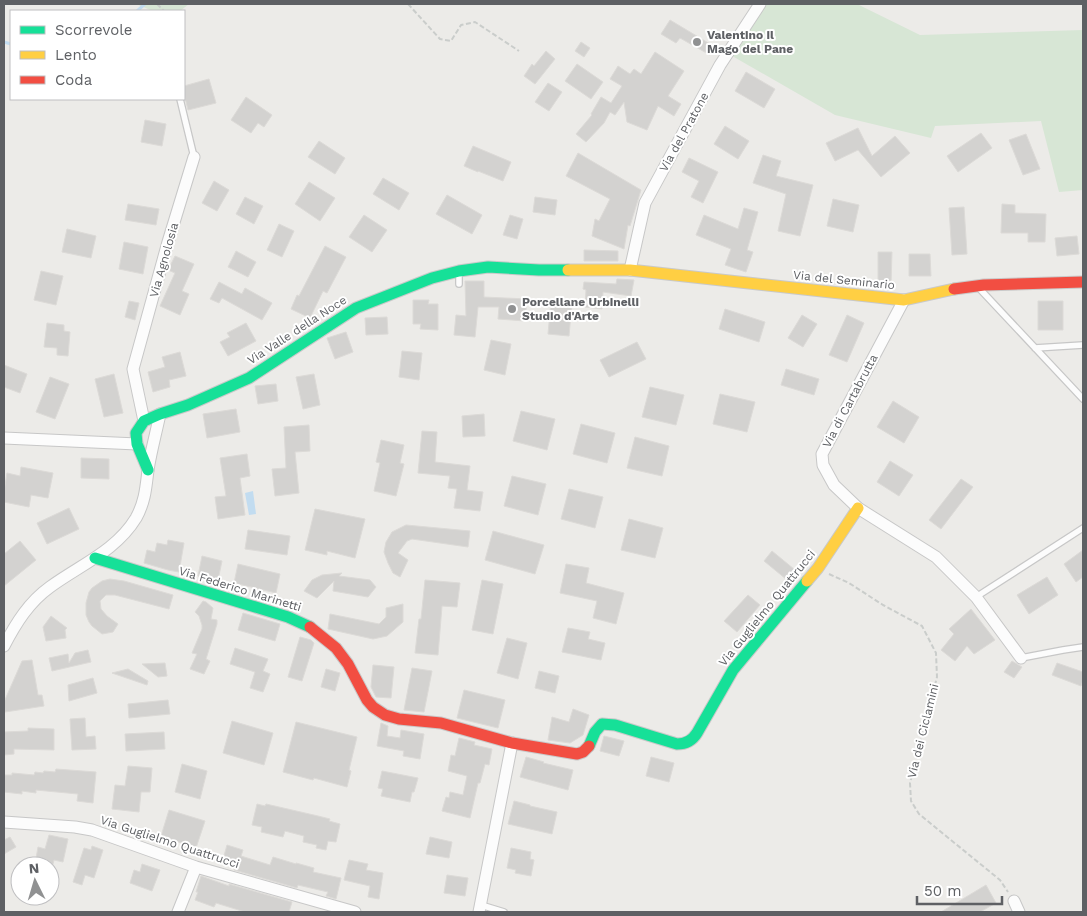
<svg xmlns="http://www.w3.org/2000/svg" width="1087" height="916" viewBox="0 0 1087 916" font-family="'Work Sans',sans-serif">
  <style>
    .green { fill: #d7e6d5 }
    .water { fill: #c2dcf0 }
    .lines { fill: none; stroke-linecap: round; stroke-linejoin: round }
    .stream { stroke: #c2dcf0; stroke-width: 3 }
    .building { fill: #d3d2d0; stroke: #dcdad7 }
    .lane-casing { stroke: #c7c7c7; stroke-width: 8 }
    .street-casing { stroke: #c7c7c7; stroke-width: 13 }
    .fast-casing { stroke: #c9c9c9; stroke-width: 13 }
    .slow-casing { stroke: #c9c9c9; stroke-width: 13 }
    .jam-casing { stroke: #c9c9c9; stroke-width: 13 }
    .path { stroke: #cacdcb; stroke-width: 2; stroke-dasharray: 5 2.5; stroke-linecap: butt }
    .lane { stroke: #fcfcfc; stroke-width: 5.5 }
    .street { stroke: #fcfcfc; stroke-width: 11 }
    .fast { stroke: #16e098; stroke-width: 11 }
    .slow { stroke: #ffcf43; stroke-width: 11 }
    .jam { stroke: #f24e42; stroke-width: 11 }
    .poi-dot { fill: #909192; stroke: #fff; stroke-width: 2 }
    .labels { text-anchor: middle; dominant-baseline: central; stroke-width: 4; stroke-linejoin: round; paint-order: stroke }
    .poi-label { font-size: 12px; font-weight: bold; fill: #5e6064; stroke: #fff; text-anchor: start }
    .street-label { font-size: 12px; fill: #5e6064; stroke: #fff }
  </style>
  <rect width="100%" height="100%" fill="#ecebe8"/>
  <path class="green" d="M136,4H189L180,11H153Z
    M759,4H857L920,35L1083,30V190L1059,192L1041,121L935,126L931,138L835,115L727,53Z"/>
  <path class="water" d="M253,491L256,514L249,515L245,493Z"/>
  <g class="lines">
    <path class="stream" d="M137,11L145,4
      M4,42L11,44"/>
  </g>
  <path class="building" d="M670,20L715,47L710,55L680,38L676,43L661,34Z
    M581,42L590,48L584,57L575,51Z
    M546,51L555,59L535,84L524,76L532,64L534,66Z
    M655,52L684,71L668,96L681,104L674,116L658,106L647,130L627,122L624,102L615,115L610,112L604,123L586,142L576,134L592,115L591,114L601,97L611,103L622,86L610,79L618,66L630,74L634,69L641,74Z
    M577,64L603,82L591,99L565,81Z
    M746,72L775,89L764,108L735,91Z
    M209,79L216,103L188,110L184,94V86Z
    M548,83L562,92L549,111L535,102Z
    M246,97L272,115L264,127L258,123L251,133L231,120Z
    M145,120L166,124L162,146L141,142Z
    M725,126L749,141L738,159L714,144Z
    M858,128L872,156L895,136L910,153L881,177L858,150L835,161L826,143Z
    M981,133L992,148L958,172L947,156Z
    M1026,134L1040,169L1023,175L1009,140Z
    M319,141L345,158L335,174L308,157Z
    M473,146L511,162L503,181L478,171V172L464,166Z
    M578,153L641,190L630,226L628,225L624,249L592,236L595,219L599,221L610,199L566,176Z
    M763,155L781,161L776,176L813,185L800,236L778,231L786,194L753,183Z
    M689,158L718,172L703,203L691,197L699,181L682,172Z
    M383,178L409,193L399,210L373,194Z
    M214,181L229,190L217,211L202,203Z
    M309,182L335,198L320,221L295,204Z
    M447,195L482,215L472,234L436,214Z
    M245,197L263,206L254,224L236,214Z
    M535,197L557,200L555,215L533,212Z
    M833,199L859,205L853,232L827,226Z
    M128,204L159,209L156,225L125,220Z
    M1002,204L1015,205V213L1046,214L1045,242H1028V233H1001Z
    M964,207L967,254L952,255L949,208Z
    M744,208L758,212L747,250L753,252L746,272L725,265L731,249L696,235L704,215L738,229Z
    M364,215L387,230L372,252L349,237Z
    M510,215L523,219L517,239L503,235Z
    M279,224L294,231L282,257L267,250Z
    M67,229L96,236L91,258L62,252Z
    M1077,236L1079,254L1057,256L1055,238Z
    M124,242L148,247L143,274L119,269Z
    M325,246L346,257L327,293L323,291L310,318L291,309L297,295L299,296Z
    M584,250L618,251V261H584Z
    M236,251L256,262L248,277L228,267Z
    M878,252H892L891,285H878Z
    M909,254H930L931,276H909Z
    M175,256L194,264L182,291L189,294L180,315L160,306L175,273L168,270Z
    M41,271L63,276L56,305L34,300Z
    M617,279L634,280L631,296L603,292L602,309L585,307L586,290L583,289L584,282L616,284Z
    M465,281H484V297L527,299L525,321L498,319L499,307H478L475,337L454,335L456,315L466,316Z
    M219,282L242,294L245,288L272,303L262,320L222,298L219,303L210,299Z
    M413,300H429L428,304H438V330L420,329L421,324H413Z
    M129,301L139,303L135,320L125,317Z
    M551,301L572,302L569,336L548,334Z
    M1038,301H1063V330H1038Z
    M725,309L765,322L759,342L719,329Z
    M802,315L817,324L803,347L788,338Z
    M847,315L864,323L847,362L829,355Z
    M387,317L388,334L366,335L365,318Z
    M47,323L64,325V331L70,332L68,356L57,355V348L44,347Z
    M246,323L256,341L228,356L220,342L230,337L227,333Z
    M346,332L353,352L335,359L327,338Z
    M491,340L511,344L505,375L484,370Z
    M637,342L646,359L609,377L600,360Z
    M402,351L422,353L419,380L399,377Z
    M180,352L186,376L169,380L170,387L153,392L148,372L165,367L162,357Z
    M4,365L27,374L20,393L4,387Z
    M786,369L819,379L814,395L781,385Z
    M114,374L123,413L104,417L95,379Z
    M314,374L320,405L303,409L296,377Z
    M50,377L69,384L55,419L36,412Z
    M276,384L278,401L258,404L255,386Z
    M650,387L684,395L676,425L642,417Z
    M720,394L755,402L747,432L713,424Z
    M893,401L919,417L904,443L877,427Z
    M236,409L240,432L207,438L203,414Z
    M521,411L555,419L547,450L513,441Z
    M484,414L485,436L463,437L462,416Z
    M581,424L615,433L607,463L573,454Z
    M309,425L310,451L295,452L299,493L275,496L272,469L286,468L284,427Z
    M422,431L437,432L435,462L470,466L467,490L483,492L480,511L454,508L457,489L448,488L450,476L418,473Z
    M635,437L669,446L662,476L627,468Z
    M381,440L404,445L400,463L404,464L396,496L374,491L380,463L376,462Z
    M247,454L250,476L240,478L245,515L218,519L215,497L226,496L220,458Z
    M81,458L109,459V479L81,478Z
    M890,461L913,475L899,496L877,482Z
    M21,467L53,473L48,498L31,495L29,507L4,502V492L7,473L20,476Z
    M512,476L546,484L538,515L504,506Z
    M961,479L973,487L941,529L929,520Z
    M569,489L603,497L595,528L561,519Z
    M69,508L79,529L47,544L37,523Z
    M315,509L365,519L355,558L327,551V555L305,550Z
    M629,519L663,528L655,558L621,550Z
    M406,525L470,531L468,547L412,539L407,541L398,553L408,560L400,577L393,573L388,563L384,552L386,542L392,532Z
    M248,530L290,536L287,555L245,549Z
    M493,531L544,545L535,574L485,560Z
    M168,540L184,543L179,572L168,570L144,563L147,550L155,552L157,543L167,545Z
    M20,541L36,560L4,586V554Z
    M1083,550V577L1076,582L1064,564Z
    M772,551L800,574L792,584L764,561Z
    M202,556L222,561L218,580L198,576Z
    M238,564L280,574L276,593L234,583Z
    M566,564L589,568L586,583L624,593L616,624L593,618L597,601L560,593Z
    M342,573L339,576L370,580L376,587L368,597L333,591L334,581L317,598L304,591L312,580L322,575Z
    M1047,577L1058,595L1029,614L1017,595Z
    M110,579L124,581L173,595L169,609L115,595H106L100,601L101,609L107,616L118,624L113,632L102,634L92,626L89,622L86,615V603L89,592L92,588L102,581Z
    M425,580L460,583L457,607L442,606L438,655L415,653L419,619H421Z
    M482,580L503,584L493,634L472,630Z
    M748,595L760,605L737,632L724,621Z
    M203,601L206,602L213,608L211,619L217,620V624L206,659L210,661L204,674L190,669L197,654L192,653L202,629V625L199,616L195,612Z
    M403,604V622L387,636L373,639L328,629L330,614L379,624L386,617V608Z
    M971,609L995,640L974,654L967,646L955,661L941,650L954,634L949,629Z
    M243,613L280,624L275,641L238,630Z
    M51,616L67,628L65,630L66,638L46,641L43,627Z
    M568,628L590,632L588,639L605,643L601,660L562,652Z
    M300,637L311,640L314,643L302,681L288,677Z
    M507,638L527,643L518,679L497,673Z
    M235,648L268,659L263,671L270,674L263,692L250,688L255,672L230,664Z
    M88,650L91,662L52,671L49,658L68,654L69,663L75,653Z
    M32,660L38,695H42L44,706L5,712L4,702L22,661Z
    M1012,661L1022,667L1014,678L1004,672Z
    M165,663L167,676L158,677L142,664Z
    M1057,663L1083,672V680L1081,686L1052,675Z
    M373,665L394,667L391,698L376,697L371,687Z
    M412,668L432,671L424,712L404,710Z
    M128,669L148,681L147,685L112,673Z
    M326,669L340,673L335,691L321,687Z
    M539,671L559,676L555,693L535,688Z
    M93,678L97,693L69,701L68,685Z
    M464,690L505,700L498,728L457,718Z
    M168,700L170,714L129,718L128,704Z
    M573,709L589,715L583,735L570,743L548,740L552,717L569,722Z
    M85,718L86,737L95,736L96,749L72,750L70,719Z
    M232,721L273,733L264,765L223,753Z
    M296,722L357,737L349,770L351,771L347,787L314,778L313,780L283,772Z
    M381,723L388,726L387,736L400,738L401,730L424,734L420,759L403,756L404,751L377,746Z
    M28,728L54,729V750L14,749V754L4,755V732L28,731Z
    M164,732L165,749L126,751L125,734Z
    M604,736L624,741L619,756L600,751Z
    M459,738L475,742L474,745L492,749L489,765L485,764L480,783H478L470,818L442,811L446,797L449,798L450,792L463,795L467,776L448,771L451,755L455,756Z
    M526,757L544,762L543,763L573,770L568,790L520,777Z
    M651,757L674,763L669,782L646,776Z
    M182,764L207,771L200,799L175,792Z
    M128,766L152,768L150,792H141L139,812L112,809L115,785L125,786Z
    M56,769L96,772L93,803L77,801L78,794L36,790V793L22,791V794L4,792V775H12V773L34,775L35,772L43,773L44,771L55,772Z
    M382,771L418,778L414,792H412L410,802L381,796L383,789L378,788Z
    M514,801L530,805V806L557,812L552,834L508,824Z
    M257,804L265,806L266,804L318,816L330,819L329,821L340,824L336,842L328,841L326,850L316,848L317,845L303,842L304,836L285,831L283,837L261,832L262,827L252,825Z
    M169,810L205,821L196,848L161,836Z
    M49,835L68,839L63,862L54,860L52,868H50V866L35,864L38,847L45,849Z
    M10,837L16,847L4,854V840Z
    M430,837L452,842L449,858L426,854Z
    M227,845L243,850L241,856L270,865L273,857L296,864V863L314,868L313,872L341,878L336,899L326,896L328,892L298,885L297,888L234,870L235,866L222,863Z
    M92,846L103,850L94,878L85,875L82,885L73,882L84,848L91,850Z
    M511,848L531,852L530,859L534,860L531,876L515,873L516,870L507,868Z
    M349,860L368,864L366,870L383,873L379,899L368,897L370,886L344,880Z
    M142,864L160,870L152,891L130,883L134,870L140,872Z
    M447,875L468,878L465,896L444,893Z
    M201,876L229,886V884L292,902L289,912H245L216,903L214,907L195,900L198,892H196Z
    M986,885L996,903L980,912H941Z"/>
  <g class="lines">
    <g class="lane-casing">
      <path id="lane" d="M180,99L194,157
        M459,284V273
        M978,287L1083,399
        M1035,348L1083,345
        M976,597L1083,528
        M1021,658L1063,650L1083,647
        M481,905L504,912"/>
    </g>
    <g class="street-casing">
      <path id="street" d="M630,270L645,203L720,65L760,4
        M904,300L822,454L823,465L834,485L858,508L936,557L976,597L1021,658
        M144,421L133,369L168,242L194,157
        M4,438L137,444
        M4,646C16,623 29,602 50,587C80,565 116,551 136,518C145,502 146,487 148,470C151,451 156,433 160,414
        M4,822L75,827L92,830L196,867L355,912
        M1014,901L1019,912
        M178,912L196,867
        M479,912L512,743"/>
    </g>
    <g class="fast-casing">
      <path id="fast" d="M148,470L137,444L136,433L144,421L160,414L188,405L249,378L356,308L432,278L459,271L488,267L539,270H568
        M95,558L288,617L310,627
        M589,746L595,732L602,724L615,725L677,744C686,744 692,741 697,733L733,670L807,581"/>
    </g>
    <g class="slow-casing">
      <path id="slow" d="M568,270H630L904,300L954,289
        M807,581L818,568L858,508"/>
    </g>
    <g class="jam-casing">
      <path id="jam" d="M954,289L984,285L1083,282
        M310,627L336,648L348,664L367,700L373,707L385,715L399,719L441,723L512,743L577,754L583,752L589,746"/>
    </g>
    <path class="path" d="M157,4L164,11
      M408,4L440,39L451,41L461,25L475,22L519,51
      M829,574L849,583L883,605L922,626L936,653L937,677L910,783L911,801L919,814L1000,880L1008,892"/>
    <use href="#lane" class="lane"/>
    <use href="#street" class="street"/>
    <use href="#fast" class="fast"/>
    <use href="#slow" class="slow"/>
    <use href="#jam" class="jam"/>
  </g>
  <g class="poi-dot">
    <circle cx="697" cy="42" r="5"/>
    <circle cx="512" cy="309" r="5"/>
  </g>
  <g class="labels">
    <g class="poi-label">
      <text x="707" y="35">Valentino il<tspan x="707" dy="14">Mago del Pane</tspan></text>
      <text x="522" y="302">Porcellane Urbinelli<tspan x="522" dy="14">Studio d'Arte</tspan></text>
    </g>
    <g class="street-label">
      <text transform="translate(684 132) rotate(-61)">Via del Pratone</text>
      <text transform="translate(164 260) rotate(-74)">Via Agnolosia</text>
      <text transform="translate(844 280) rotate(6)">Via del Seminario</text>
      <text transform="translate(297 330) rotate(-33)">Via Valle della Noce</text>
      <text transform="translate(850 401) rotate(-62)">Via di Cartabrutta</text>
      <text transform="translate(240 589) rotate(17)">Via Federico Marinetti</text>
      <text transform="translate(767 608) rotate(-51)">Via Guglielmo Quattrucci</text>
      <text transform="translate(923 731) rotate(-76)">Via dei Ciclamini</text>
      <text transform="translate(170 842) rotate(18)">Via Guglielmo Quattrucci</text>
    </g>
  </g>
  <rect width="1087" height="916" fill="none" stroke="#5e6064" stroke-width="10"/>
  <rect x="10" y="10" width="175" height="90" fill="#ffffff" stroke="#bfbfc1"/>
  <rect x="20" y="26" width="25" height="8" fill="#16e098" stroke="#bfbfc1"/>
  <text x="55" y="35" font-size="15" fill="#5e6064">Scorrevole</text>
  <rect x="20" y="51" width="25" height="8" fill="#ffcf43" stroke="#bfbfc1"/>
  <text x="55" y="60" font-size="15" fill="#5e6064">Lento</text>
  <rect x="20" y="76" width="25" height="8" fill="#f24e42" stroke="#bfbfc1"/>
  <text x="55" y="85" font-size="15" fill="#5e6064">Coda</text>
  <g transform="translate(35 881) rotate(355)"><circle r="24" fill="#ffffff" stroke="#bfbfc1"/>
  <path d="M0-4L9 19L0 12L-9 19Z" fill="#909192"/>
  <text y="-8" font-size="14" font-weight="bold" text-anchor="middle" fill="#5e6064">N</text>
  </g>
  <path d="M917 896v8h85v-8" fill="none" stroke="#5e6064" stroke-width="2.5"/>
  <text x="924" y="896" font-size="15" fill="#5e6064" stroke="#ffffff" stroke-width="4" paint-order="stroke">50 m</text>
</svg>
